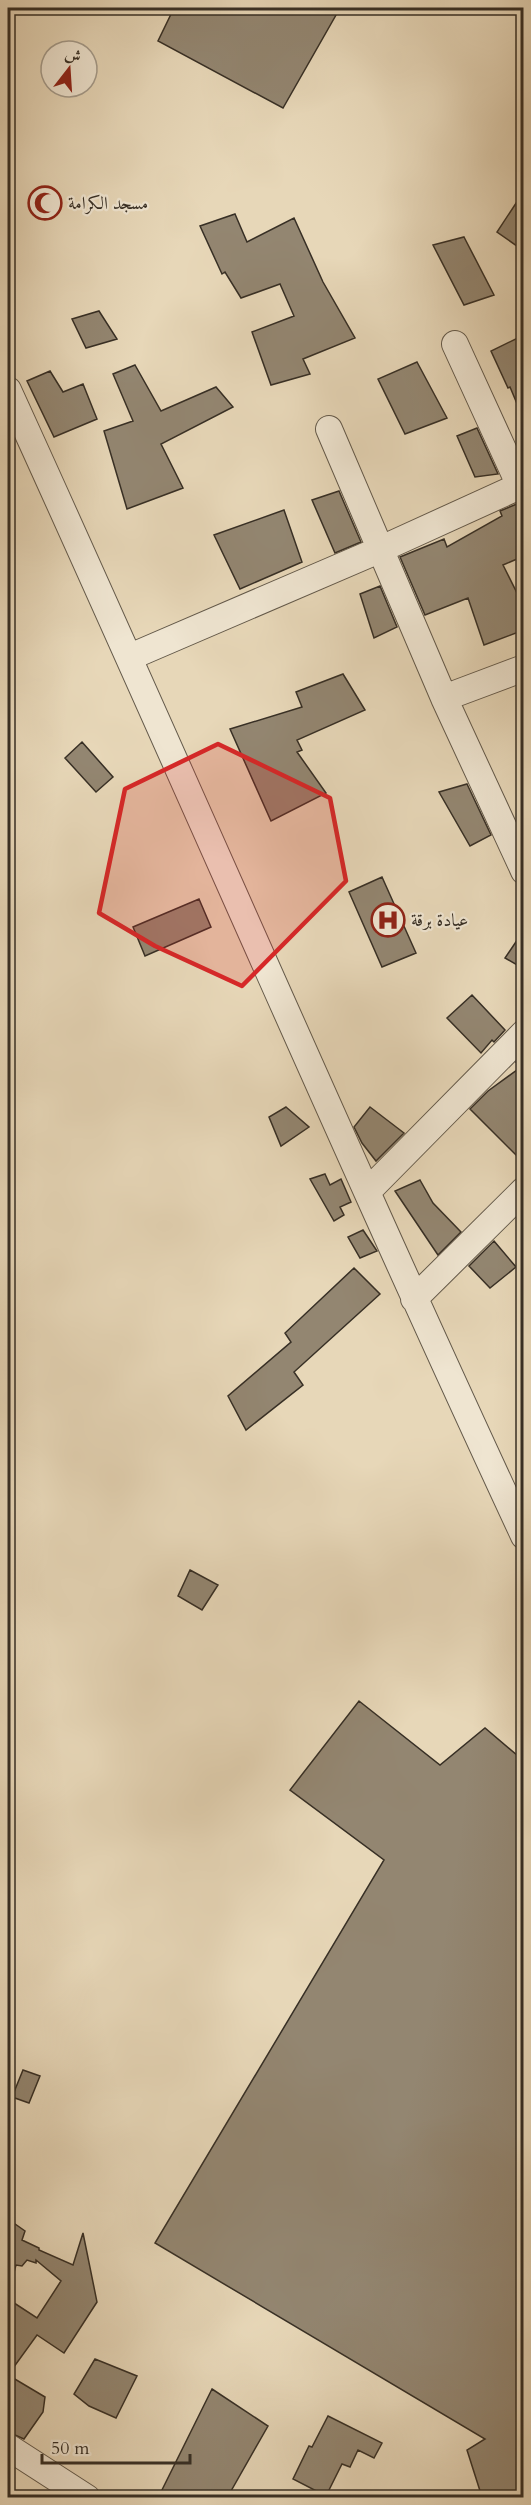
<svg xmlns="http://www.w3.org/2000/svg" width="531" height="2505" viewBox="0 0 531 2505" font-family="Cardo,Amiri,serif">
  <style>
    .building { fill: #938671; stroke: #372f25; stroke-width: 1.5 }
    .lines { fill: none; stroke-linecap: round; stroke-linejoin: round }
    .minor-casing { stroke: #63594a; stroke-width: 28 }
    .minor { stroke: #efe5d1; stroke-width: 26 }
    .marked { fill: #d62828; fill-opacity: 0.2; stroke: #d62828; stroke-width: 4.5; stroke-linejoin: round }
    .labels { text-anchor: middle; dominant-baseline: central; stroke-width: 4.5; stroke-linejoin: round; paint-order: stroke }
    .poi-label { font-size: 18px; fill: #372f25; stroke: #efe5d1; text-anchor: start }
  </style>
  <rect width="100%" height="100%" fill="#e7d7b8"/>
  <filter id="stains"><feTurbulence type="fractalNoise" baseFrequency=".00333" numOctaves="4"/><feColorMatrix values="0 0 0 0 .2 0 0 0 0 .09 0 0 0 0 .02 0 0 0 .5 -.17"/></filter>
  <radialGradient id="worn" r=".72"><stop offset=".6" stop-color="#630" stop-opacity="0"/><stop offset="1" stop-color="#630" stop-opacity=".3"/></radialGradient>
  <path class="building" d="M174,8H340L283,108L158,41Z
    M524,191V251L497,232Z
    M235,214L247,242L294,218L323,282L355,338L303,359L310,374L271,385L252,332L294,316L280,284L241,298L225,272L222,274L200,226Z
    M464,237L494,295L464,305L433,245Z
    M99,311L117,339L86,348L72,319Z
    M524,335V418H523L510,387L508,388L491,351Z
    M417,362L447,418L405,434L378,379Z
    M135,365L161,411L216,387L233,407L161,444L183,488L127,509L104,431L133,421L113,374Z
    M50,371L63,392L83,384L97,419L54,437L27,381Z
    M477,428L498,474L475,477L457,436Z
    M339,491L361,542L335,553L312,500Z
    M524,501V556L503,565L524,607V630L484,645L468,598L425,615L400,557L444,539L447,547L502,516L500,511Z
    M284,510L302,562L240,589L214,535Z
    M380,586L397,627L374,638L360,594Z
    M343,674L365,710L297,740L302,750L297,752L326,793L271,821L230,729L302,707L296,692Z
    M82,742L113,777L96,792L65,758Z
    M467,784L491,835L470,846L439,792Z
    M382,877L416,953L382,967L349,892Z
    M199,899L211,927L145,956L133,927Z
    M524,930V969L505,958Z
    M472,995L505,1030L494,1042L492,1040L481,1053L447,1018Z
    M524,1055V1163L470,1109L488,1091L521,1067L516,1062Z
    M286,1107L309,1127L281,1146L269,1117Z
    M370,1107L404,1133L376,1161L362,1143L354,1127Z
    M325,1174L330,1185L341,1179L351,1202L340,1207L344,1215L334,1221L310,1179Z
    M420,1180L433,1203L461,1232L438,1255L395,1191Z
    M363,1230L377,1251L360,1258L348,1237Z
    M494,1241L516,1267L490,1288L469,1266Z
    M354,1268L380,1294L294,1372L303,1385L246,1430L228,1396L291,1342L285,1333Z
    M190,1570L218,1585L202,1610L178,1596Z
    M359,1701L440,1765L485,1728L524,1761V2498H498L496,2495L481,2494L467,2450L485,2439L155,2243L384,1860L290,1790Z
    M23,2070L40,2076L29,2103L12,2097Z
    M8,2219L25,2231L22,2240L39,2248V2250L73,2265L83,2233L97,2302L64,2353L37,2335L8,2375L45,2397L43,2412L24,2439L8,2432V2299L37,2318L61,2281L36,2260V2263L27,2260L22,2266L16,2265L13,2276H8Z
    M95,2359L137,2376L116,2418L89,2406L74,2394Z
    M212,2389L268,2426L227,2498H158Z
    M328,2416L382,2443L374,2458L358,2450L350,2467L342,2464L326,2496L293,2479L309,2446L312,2447Z"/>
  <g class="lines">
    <g class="minor-casing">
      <path id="minor" d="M455,344L520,486
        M8,390C182,771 347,1156 524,1536
        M329,429L444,698L524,871
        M130,657L379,550L524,484
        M444,698L524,668
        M367,1192L524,1033
        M414,1299L524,1190
        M8,2447L87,2498"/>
    </g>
    <use href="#minor" class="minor"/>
  </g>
  <path class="marked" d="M218,744L330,798L346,881L242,986L155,946L99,913L125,789Z"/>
  <defs>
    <g id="mosque-ring" transform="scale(1.725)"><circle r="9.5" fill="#efe5d1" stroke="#8f2418" stroke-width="1.5"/><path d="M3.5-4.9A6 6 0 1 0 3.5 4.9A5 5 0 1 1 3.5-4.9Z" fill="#8f2418"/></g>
    <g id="hospital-ring" transform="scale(1.725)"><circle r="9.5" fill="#efe5d1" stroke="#8f2418" stroke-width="1.5"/><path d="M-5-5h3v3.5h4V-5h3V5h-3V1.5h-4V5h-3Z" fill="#8f2418"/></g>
  </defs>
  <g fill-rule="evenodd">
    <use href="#mosque-ring" x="45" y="203"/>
    <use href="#hospital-ring" x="388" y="920"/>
  </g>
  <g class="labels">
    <g class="poi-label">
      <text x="68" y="203">مسجد الكرامة</text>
      <text x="411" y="920">عيادة برقة</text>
    </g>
  </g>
  <rect width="531" height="2505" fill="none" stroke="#e7d7b8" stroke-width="30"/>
  <rect x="9" y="9" width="513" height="2487" fill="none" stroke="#372f25" stroke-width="3"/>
  <rect x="15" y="15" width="501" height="2475" fill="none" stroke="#372f25" stroke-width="1.5"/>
  <g transform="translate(69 69) rotate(17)"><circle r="28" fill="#efe5d1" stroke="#a59c8c" stroke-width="1.5"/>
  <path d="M0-4.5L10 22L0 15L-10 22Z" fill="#8f2418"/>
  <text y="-9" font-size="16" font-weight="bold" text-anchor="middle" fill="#372f25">ش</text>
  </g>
  <path d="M42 2454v9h148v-9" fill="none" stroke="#372f25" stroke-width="3"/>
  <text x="51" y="2454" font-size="18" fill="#372f25" stroke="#efe5d1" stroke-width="4.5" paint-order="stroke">50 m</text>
  <rect width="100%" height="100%" filter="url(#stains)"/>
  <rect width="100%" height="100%" fill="url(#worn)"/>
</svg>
